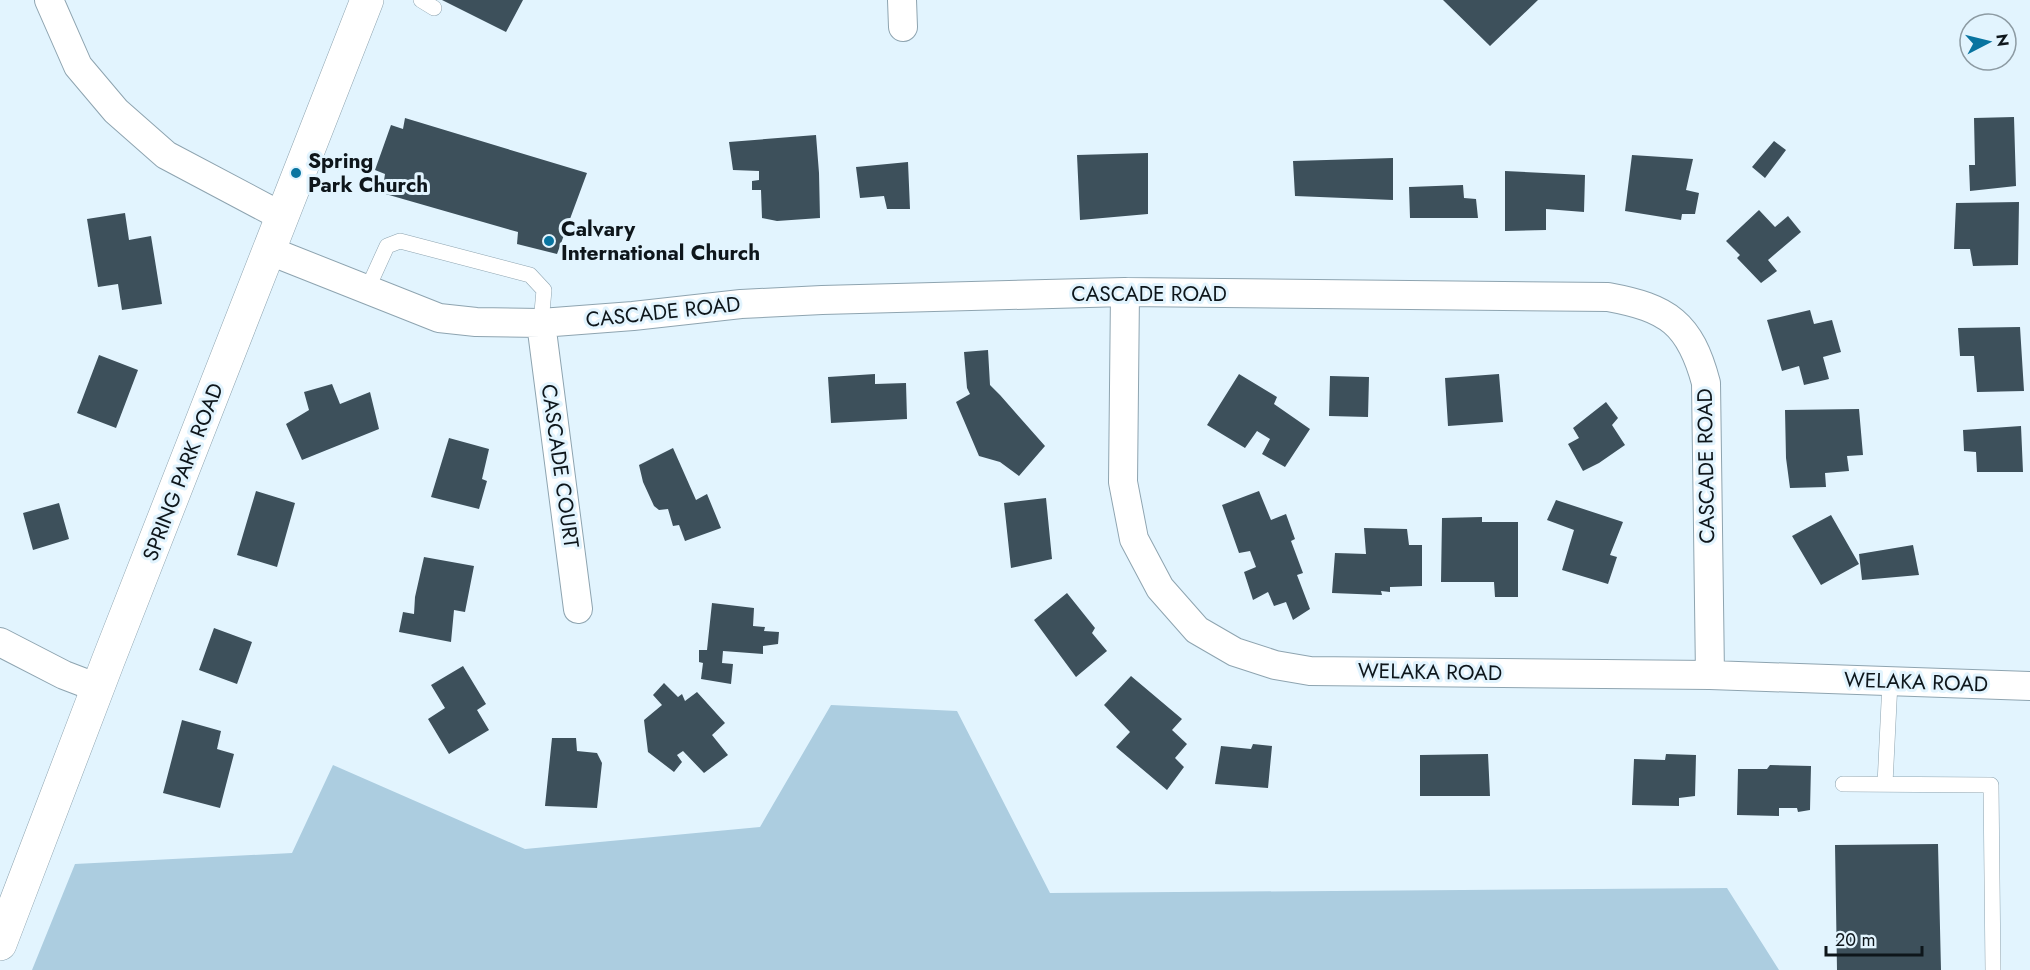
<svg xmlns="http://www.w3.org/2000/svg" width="2030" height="970" viewBox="0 0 2030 970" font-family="Jost,sans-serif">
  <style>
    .green { fill: #accde0 }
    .building { fill: #3d505b }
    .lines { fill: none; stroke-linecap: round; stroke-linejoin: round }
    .service-casing { stroke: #8ea4b0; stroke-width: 16 }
    .minor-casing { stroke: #8ea4b0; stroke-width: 30 }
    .secondary-casing { stroke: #8ea4b0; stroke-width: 34 }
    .service { stroke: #fff; stroke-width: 15 }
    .minor { stroke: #fff; stroke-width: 28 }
    .secondary { stroke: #fff; stroke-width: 33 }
    .poi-dot { fill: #0874a0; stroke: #e2f4fe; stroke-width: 2 }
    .labels { text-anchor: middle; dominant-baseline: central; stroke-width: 6; stroke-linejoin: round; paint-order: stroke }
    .poi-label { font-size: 21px; font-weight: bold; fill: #0e161b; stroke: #e2f4fe; text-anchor: start }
    .street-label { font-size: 21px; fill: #0e161b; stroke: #e2f4fe }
  </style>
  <rect width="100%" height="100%" fill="#e2f4fe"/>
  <path class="green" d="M831,705L957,711L1050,893L1727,888L1779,970H32L75,864L292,853L333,765L525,849L760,827Z"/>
  <path class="building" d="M442,0H523L506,32Z
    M1443,0H1538L1490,46Z
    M2014,117L2016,186L1970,191L1969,165H1975L1974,118Z
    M405,118L587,173L557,254L517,244L518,232L382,193L385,174L375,170L391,125L403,129Z
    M816,135L819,173L820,218L777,221L762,218L761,190H752V181L759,180V171L733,170L729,142Z
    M1774,141L1786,150L1765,178L1752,167Z
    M1148,153V214L1080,220L1077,155Z
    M1632,155L1693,159L1686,190L1699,193L1695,214H1682L1681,220L1625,211Z
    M1393,158V200L1295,196L1293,161Z
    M908,162L910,209H887L884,196L860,198L856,167Z
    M1505,171L1585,175L1584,212L1546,209V230L1505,231Z
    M1463,185L1464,198L1476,199L1478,218H1410L1409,187Z
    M2019,202L2018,265L1973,266L1970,249H1954L1956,203Z
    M1759,210L1775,227L1788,216L1801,232L1768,260L1777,271L1761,283L1737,258L1740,255L1726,241Z
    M125,213L129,240L151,236L162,304L122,310L118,284L98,287L87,219Z
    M1810,310L1814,324L1832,320L1841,352L1823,357L1829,379L1804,385L1799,366L1782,371L1767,320Z
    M2020,327L2024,391L1977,392L1974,356H1960L1958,328Z
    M988,350L990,385L1000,395L1045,446L1019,476L1000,462L979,456L956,402L970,394L967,388L964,352Z
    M99,355L138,370L116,428L77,413Z
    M875,374V384L906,383L907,419L831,423L828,377Z
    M1239,374L1277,397L1274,404L1310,429L1285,467L1262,454L1270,439L1257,431L1245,448L1207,425Z
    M1499,374L1503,422L1448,426L1445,378Z
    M1330,376L1369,377L1368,417L1329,416Z
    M332,384L340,404L370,392L379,429L302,460L286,424L309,410L304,392Z
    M1606,402L1618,418L1612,425L1625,445L1599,463L1583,471L1568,444L1579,438L1573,428Z
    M1859,409L1863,455L1847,456L1849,471L1825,473L1826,487L1790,488L1786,458L1785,410Z
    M2021,426L2023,472H1977L1976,452L1964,451L1963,430Z
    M449,438L489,449L482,479L487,481L479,509L431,497Z
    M673,448L696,500L707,494L721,528L685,541L679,525L673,526L668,509L659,510L654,506L643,482L639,465Z
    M256,491L295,503L277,567L237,555Z
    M1259,491L1271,520L1286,514L1295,539L1291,541L1303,573L1297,575L1310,609L1293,620L1286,602L1274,606L1268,592L1253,600L1244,572L1256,567L1250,551L1239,553L1222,505Z
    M1046,498L1052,559L1011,568L1004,503Z
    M1556,500L1623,522L1610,555L1617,557L1608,584L1562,570L1574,530L1547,520Z
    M59,503L69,539L33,550L23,513Z
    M1831,515L1859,564L1821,585L1792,536Z
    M1482,517V522H1518V597H1495L1494,582H1441L1442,518Z
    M1364,528L1407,529L1409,545H1422V586L1390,587V592L1381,591L1382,595L1332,593L1335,553L1366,554Z
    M1913,545L1919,575L1862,580L1859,554Z
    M424,557L474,566L465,612L454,610L451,642L399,632L403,612L414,614L415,597Z
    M1067,593L1095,628L1092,633L1107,651L1076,677L1034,620Z
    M712,603L754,608L753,626L765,627L764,631L779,632L778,644L763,646V654L723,651L722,663L733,664L731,684L701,679L703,663L699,662V650H707Z
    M214,628L252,642L237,684L199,670Z
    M463,666L486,704L477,710L489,730L449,754L428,719L445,708L431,685Z
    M1131,676L1182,719L1172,730L1187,744L1175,758L1184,767L1167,790L1116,747L1130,732L1104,705Z
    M664,683L678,697L682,694L685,701L697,692L725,723L712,735L728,755L704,773L683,751L677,755L682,762L674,772L648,752L644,720L662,705L653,695Z
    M182,720L221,731L217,749L234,754L220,808L163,793Z
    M552,738H576L577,751L597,753L602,763L597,808L545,806Z
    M1253,744L1272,746L1268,788L1215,784L1221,746L1251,749Z
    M1488,754L1490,796H1420V755Z
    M1666,754L1696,755L1695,796L1679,798V806L1632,805L1634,759L1665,760Z
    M1770,765L1811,766L1810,810L1798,812L1797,808H1779V816L1737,815L1738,769H1767Z
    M1938,844L1941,970H1837L1835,845Z"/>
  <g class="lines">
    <g class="service-casing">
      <path id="service" d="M421,0L434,8
        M367,290L387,246L400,241L530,275L544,290L541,323
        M1843,784L1991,785L1993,970
        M1885,784L1890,682"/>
    </g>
    <g class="minor-casing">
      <path id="minor" d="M49,0L78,66L116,111L166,155L283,217
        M902,0L903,27
        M270,251L439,318L476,322L541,323L633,316L741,304L822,300L1125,292L1608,297C1668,308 1690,323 1706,383L1710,675
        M1125,292L1123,482L1134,539L1160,588L1197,630L1235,652L1275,665L1310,671L1710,675L2030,686
        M541,323L578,609
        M0,642L64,675L98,688"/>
    </g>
    <g class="secondary-casing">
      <path id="secondary" d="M0,944L108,661L367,0"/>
    </g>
    <use href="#service" class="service"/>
    <use href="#minor" class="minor"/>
    <use href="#secondary" class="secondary"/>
  </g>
  <g class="poi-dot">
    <circle cx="296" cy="173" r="6"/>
    <circle cx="549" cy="241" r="6"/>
  </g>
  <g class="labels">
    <g class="poi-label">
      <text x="308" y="161">Spring<tspan x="308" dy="24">Park Church</tspan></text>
      <text x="561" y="229">Calvary<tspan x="561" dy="24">International Church</tspan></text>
    </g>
    <g class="street-label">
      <text x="1149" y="294">CASCADE ROAD</text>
      <text transform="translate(663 312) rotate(-6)">CASCADE ROAD</text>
      <text transform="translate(560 466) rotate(82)">CASCADE COURT</text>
      <text transform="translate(1706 466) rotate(-91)">CASCADE ROAD</text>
      <text transform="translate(183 472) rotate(-69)">SPRING PARK ROAD</text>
      <text transform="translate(1430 672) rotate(1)">WELAKA ROAD</text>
      <text transform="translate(1916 682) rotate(2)">WELAKA ROAD</text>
    </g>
  </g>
  <g transform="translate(1988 42) rotate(83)"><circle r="28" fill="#e2f4fe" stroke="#8d9ba3" stroke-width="1.5"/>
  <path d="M0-4.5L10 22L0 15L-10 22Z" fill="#0874a0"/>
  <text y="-9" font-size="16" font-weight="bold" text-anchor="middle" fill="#0e161b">N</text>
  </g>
  <path d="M1826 946v9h96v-9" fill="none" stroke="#0e161b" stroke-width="3"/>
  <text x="1835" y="946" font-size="18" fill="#0e161b" stroke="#e2f4fe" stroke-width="4.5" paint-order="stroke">20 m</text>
</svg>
